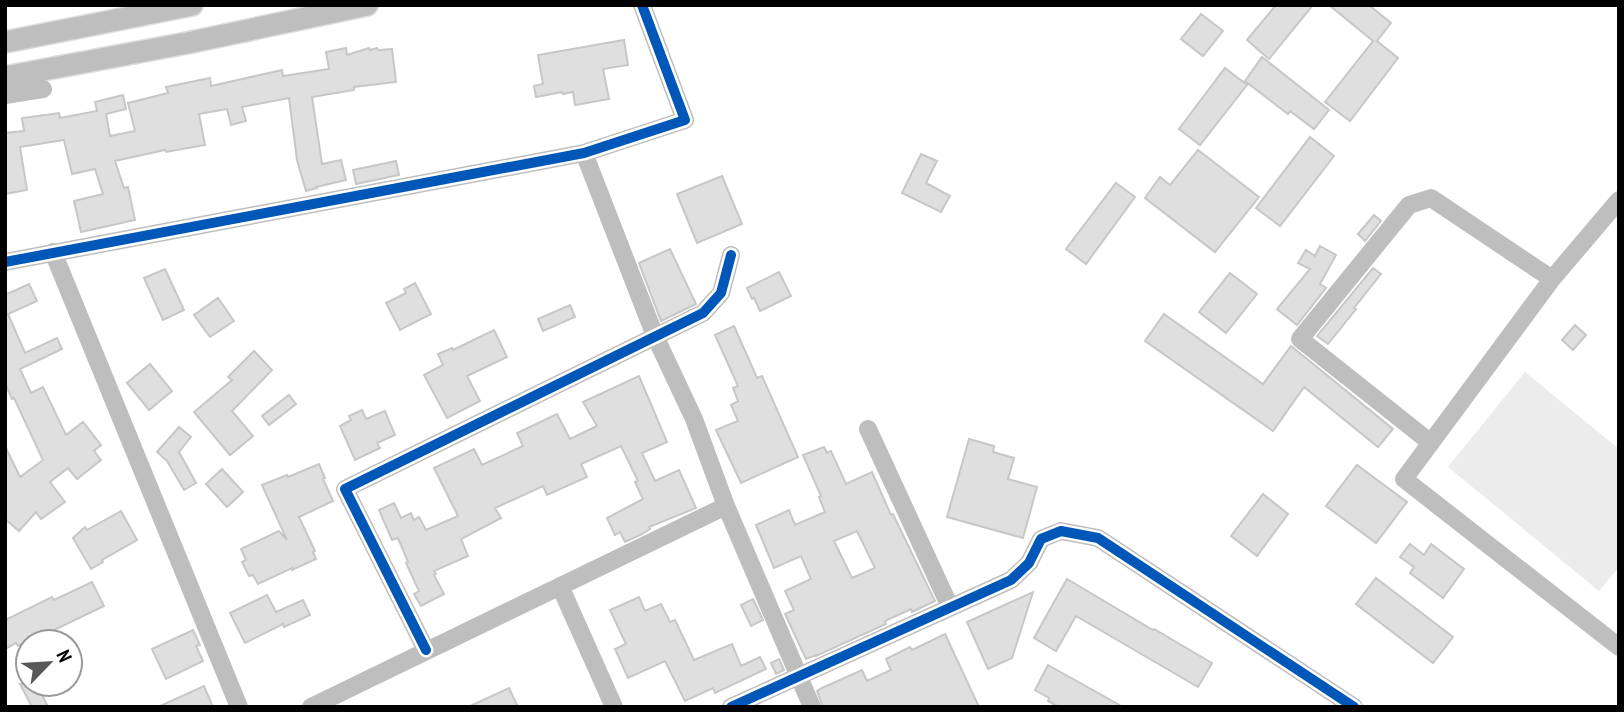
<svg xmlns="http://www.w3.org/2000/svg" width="1624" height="712" viewBox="0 0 1624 712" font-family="'PT Sans Narrow',sans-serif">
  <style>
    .green { fill: #ececec }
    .building { fill: #dfdfdf; stroke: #c7c7c7; stroke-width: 2; fill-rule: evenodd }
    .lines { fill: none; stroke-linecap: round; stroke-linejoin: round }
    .major-casing { stroke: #dbdbdb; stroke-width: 24 }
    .minor { stroke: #bebebe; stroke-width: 18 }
    .major { stroke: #bebebe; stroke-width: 21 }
    .cycleway-casing { stroke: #fff; stroke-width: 15 }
    .cycleway { stroke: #0057b8; stroke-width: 10 }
  </style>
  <rect width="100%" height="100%" fill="#fff"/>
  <path class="green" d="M1525,372L1619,449V567L1599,591L1448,467Z"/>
  <path class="building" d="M1276,5H1313L1269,59L1247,40Z
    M1329,5H1369L1391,23L1377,41L1398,58L1350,121L1325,102L1373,41Z
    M1201,14L1223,31L1203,56L1181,39Z
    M624,40L628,65L603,69L609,99L575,105L573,92L563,94L562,92L536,97L534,86L543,84L538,55Z
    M346,48L347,55L369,48L370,50L377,48L378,50L392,49L396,82L354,87V90L312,97L322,164L341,160L346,180L316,187L317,188L306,191L297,160L289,98L242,107L246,121L231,125L227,109L199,114L205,145L166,152L165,150L115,161L124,188L128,187L135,220L81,232L74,201L103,194L95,169L72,174L64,140L20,147L27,190L5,194V133L24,131L22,118L59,113L60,118L97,111L95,102L123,95L126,109L106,114L110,136L135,131L128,103L168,93L166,87L210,78L211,86L282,70L283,76L329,69L326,52Z
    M1262,57L1329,110L1314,129L1290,111L1288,114L1245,81Z
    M1225,68L1247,85L1200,145L1179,129Z
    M1310,137L1334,156L1280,226L1256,208Z
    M1198,150L1259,197L1215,252L1145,198L1160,177L1170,185Z
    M921,154L937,161L926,183L950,196L941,212L902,193Z
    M396,161L399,175L356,184L353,170Z
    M722,176L742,224L697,243L677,194Z
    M1116,183L1135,197L1086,264L1066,249Z
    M1374,215L1381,221L1365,241L1358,234Z
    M1320,246L1336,255L1320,284L1326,288L1297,325L1277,309L1310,269L1298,263L1306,250L1315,256Z
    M670,249L696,304L661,321L639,263Z
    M1373,268L1381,274L1354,308L1356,309L1328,344L1317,336Z
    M165,269L184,310L163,320L144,278Z
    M779,272L791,296L760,311L754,298L752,299L747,288Z
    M1230,273L1257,294L1226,333L1199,312Z
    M415,283L431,314L400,330L386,303L406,293L404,289Z
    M29,284L37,301L8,314L25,353L57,338L62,349L20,369L31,393L43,387L66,435L83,422L101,445L94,451L101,460L77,479L68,468L50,482L65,502L41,519L36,512L19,531L5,519V446L20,477L43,460L14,398L12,399L5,383V295Z
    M218,298L234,321L210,337L194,315Z
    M570,305L575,317L543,331L538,319Z
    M1164,314L1263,384L1291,346L1393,429L1378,447L1304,387L1273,431L1145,341Z
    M1575,325L1586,335L1573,350L1562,340Z
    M734,326L757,378L762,376L798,457L741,483L716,430L738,421L731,405L738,401L733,388L738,386L715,335Z
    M494,330L507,357L467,376L480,401L447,418L424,375L443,365L438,354L452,348L453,350Z
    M254,351L272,370L232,411L253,436L230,455L194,412L232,380L228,377Z
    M150,364L172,391L149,410L127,383Z
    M639,376L667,442L642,453L655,481L679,470L696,508L649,527L650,529L642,534L625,542L620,532L615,535L607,518L643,499L635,482L638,481L621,446L581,464L587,477L547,495L543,486L495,508L501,518L461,539L468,556L434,571L436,574L434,575L444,594L421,606L414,594L419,591L406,563L408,562L398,538L392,540L379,510L394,503L401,518L411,513L414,520L419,517L426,530L458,516L434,468L474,449L482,465L523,446L517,433L557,414L570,439L597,426L583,402Z
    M289,395L296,404L269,425L262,416Z
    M362,410L366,419L385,411L395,435L377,443L380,448L355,460L340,426L351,420L349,416Z
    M179,427L191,437L179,452L196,483L184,490L167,461L157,452Z
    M969,439L994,446L993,452L1014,458L1008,479L1037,487L1023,538L947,517Z
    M824,447L827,453L831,451L846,484L872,472L891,515L893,514L935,601L912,612L911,609L885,621L886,624L816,656V655L806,659L785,614L794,610L785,591L811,579L801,556L774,568L756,525L789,510L795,525L825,512L819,497L821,496L803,455ZM857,531L875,568L852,578L834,541Z
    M319,464L325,478L323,479L333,501L299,517L315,551L313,552L316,559L292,570V568L258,584L253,575L249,576L242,562L246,560L241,549L279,531L287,540L262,485L287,475L288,477Z
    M1357,465L1407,502L1376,543L1326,506Z
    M222,469L243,492L227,507L206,484Z
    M1263,494L1288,514L1257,556L1231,536Z
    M121,511L137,540L102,560L103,562L91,569L73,538L85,527L87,530Z
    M1410,544L1424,555L1431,544L1464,569L1443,598L1410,573L1414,567L1400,557Z
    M1376,578L1453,637L1433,663L1356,604Z
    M1067,579L1153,630L1154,629L1212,663L1198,687L1076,616L1056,651L1034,638Z
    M92,582L104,606L48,633L47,631L18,646L16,643L5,649V620L52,597L54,600Z
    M1033,592L1012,658L988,669L967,622Z
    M267,595L276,612L303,600L310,615L284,627L283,624L245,643L230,613Z
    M639,597L645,611L661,604L670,622L675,620L694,660L732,644L741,666L760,657L766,669L715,693L713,688L685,701L665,661L628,678L615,649L626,644L610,610Z
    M753,599L763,620L751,626L741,605Z
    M193,630L200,645L196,646L203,661L166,679L152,649Z
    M945,634L979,707H823L817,691L822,688L862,670L867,681L891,670L886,659L910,647L912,650Z
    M779,659L784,670L776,674L771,663Z
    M1048,665L1123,707H1059L1048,701L1049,698L1035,690Z
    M20,684H37L48,707H32Z
    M204,686L213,707H158Z
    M509,688L518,707H468Z"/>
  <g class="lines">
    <g class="major-casing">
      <path id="major" d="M5,42L192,5
        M5,77L187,43L367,5"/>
    </g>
    <path class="minor" d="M5,95L43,89
      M584,153L655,336L694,419L726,506L812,707
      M1619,200L1552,279L1404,479L1619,647
      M53,252L239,707
      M5,262L584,153L685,120L642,5
      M868,429L950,607
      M1431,443L1300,339L1409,205L1431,198L1552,279
      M560,586L614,707
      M426,650L345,489L703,313L721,293L731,255
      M311,707L726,506
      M731,707L1011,580L1029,563L1041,539L1061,531L1098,538L1354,707"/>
    <use href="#major" class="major"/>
    <g class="cycleway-casing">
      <path id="cycleway" d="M5,262L584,153L685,120L642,5
        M426,650L345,489L703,313L721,293L731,255
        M731,707L1011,580L1029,563L1041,539L1061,531L1098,538L1354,707"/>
    </g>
    <use href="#cycleway" class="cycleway"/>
  </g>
  <rect width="1624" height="712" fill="none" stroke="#000000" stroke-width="14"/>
  <g transform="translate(49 663) rotate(65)"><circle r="33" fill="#ffffff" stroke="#999999" stroke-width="2"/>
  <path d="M0-5L12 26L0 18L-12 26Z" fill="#595959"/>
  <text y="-10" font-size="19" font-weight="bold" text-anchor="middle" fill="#000000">N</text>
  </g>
</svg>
